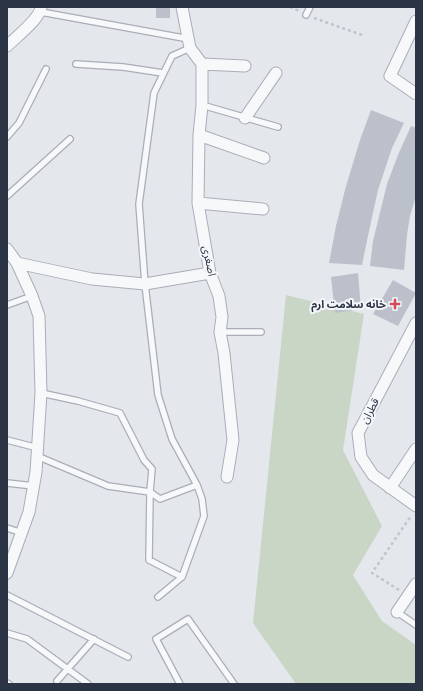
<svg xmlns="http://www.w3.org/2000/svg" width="423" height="691" viewBox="0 0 423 691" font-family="Signika,'Noto Sans Arabic',sans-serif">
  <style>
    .green { fill: #c9d6c5 }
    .building { fill: #bbc0ca }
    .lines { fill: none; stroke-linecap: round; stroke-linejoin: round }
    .service-casing { stroke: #a9aeb7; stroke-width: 8 }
    .minor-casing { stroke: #a9aeb7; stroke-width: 13 }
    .path { stroke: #c2c5cb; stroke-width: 2.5; stroke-dasharray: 3 3; stroke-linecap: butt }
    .service { stroke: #f7f8fa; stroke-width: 5.5 }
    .minor { stroke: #f7f8fa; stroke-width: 11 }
    .poi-dot { fill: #d1495b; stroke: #f4f6f9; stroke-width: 1.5 }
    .labels { text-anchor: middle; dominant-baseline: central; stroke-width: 4; stroke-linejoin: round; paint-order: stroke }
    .street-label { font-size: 11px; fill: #2b3445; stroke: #f4f6f9 }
    .poi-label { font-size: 11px; font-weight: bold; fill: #2b3445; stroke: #f4f6f9; text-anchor: end }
  </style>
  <rect width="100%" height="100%" fill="#e4e7ec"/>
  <path class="green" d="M286,295L364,314L343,450L382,526L353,575L382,621L416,645V684H296L253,623Z"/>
  <path class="building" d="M156,7H170V18H156Z
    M371,110L404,123L392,148L378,190L369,231L362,265L329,263L336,226L346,186L360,140Z
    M411,126L416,128V196L410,216L407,235L404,270L370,266L373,241L387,184L398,155Z
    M358,273L361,309L335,313L331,277Z
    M393,280L416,293L398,326L373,314Z"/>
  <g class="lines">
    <g class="service-casing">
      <path id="service" d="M41,12L189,39
        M306,15L310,7
        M76,64L123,67L163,73
        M202,105L278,127
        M7,137L19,123L46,69
        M7,196L70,139
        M7,305L32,296
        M220,332H261
        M41,393L78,401L120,413L144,460L152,469L150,492L149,560L182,577
        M7,440L38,448
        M37,456L108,486L150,492L160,499L197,485
        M7,483L34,486
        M7,528L22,533
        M7,595L128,657
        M158,597L182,577L204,516L202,499L197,485L172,439L158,395L145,284L139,204L154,93L172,56L190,48
        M397,612L416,625
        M7,633L27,639L88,684
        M57,681L94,639
        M7,683L9,684
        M180,684L156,639L188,619L234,684"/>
    </g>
    <g class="minor-casing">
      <path id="minor" d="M182,7L190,48L202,64V105L199,135L198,203L210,273L219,296L222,317L220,332L224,353L233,440L227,477
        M416,21L390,76L416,94
        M7,46C16,37 40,19 41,7
        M202,64L245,66
        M245,118L276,73
        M199,135L264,158
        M198,203L263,209
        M7,249L17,263L32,296L39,316L41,393L36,472L29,512L7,573
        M17,263L92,279L145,284L210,273
        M416,323L358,433L361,457L373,475L416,506
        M390,488L416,449
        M397,612L416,584"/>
    </g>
    <path class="path" d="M290,7L299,11
      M314,18L362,35
      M399,590L372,573L411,516"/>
    <use href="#service" class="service"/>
    <use href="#minor" class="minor"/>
  </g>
  <path class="poi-dot" d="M393 298h4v4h4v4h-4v4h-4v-4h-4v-4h4z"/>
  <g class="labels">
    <g class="street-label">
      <text transform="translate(209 261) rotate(78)">اصغری</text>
      <text transform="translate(370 411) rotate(-62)">قطران</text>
    </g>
    <g class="poi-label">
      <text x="386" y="304">خانه سلامت ارم</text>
    </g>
  </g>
  <rect width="423" height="691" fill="none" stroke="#2b3445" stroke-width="16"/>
</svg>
